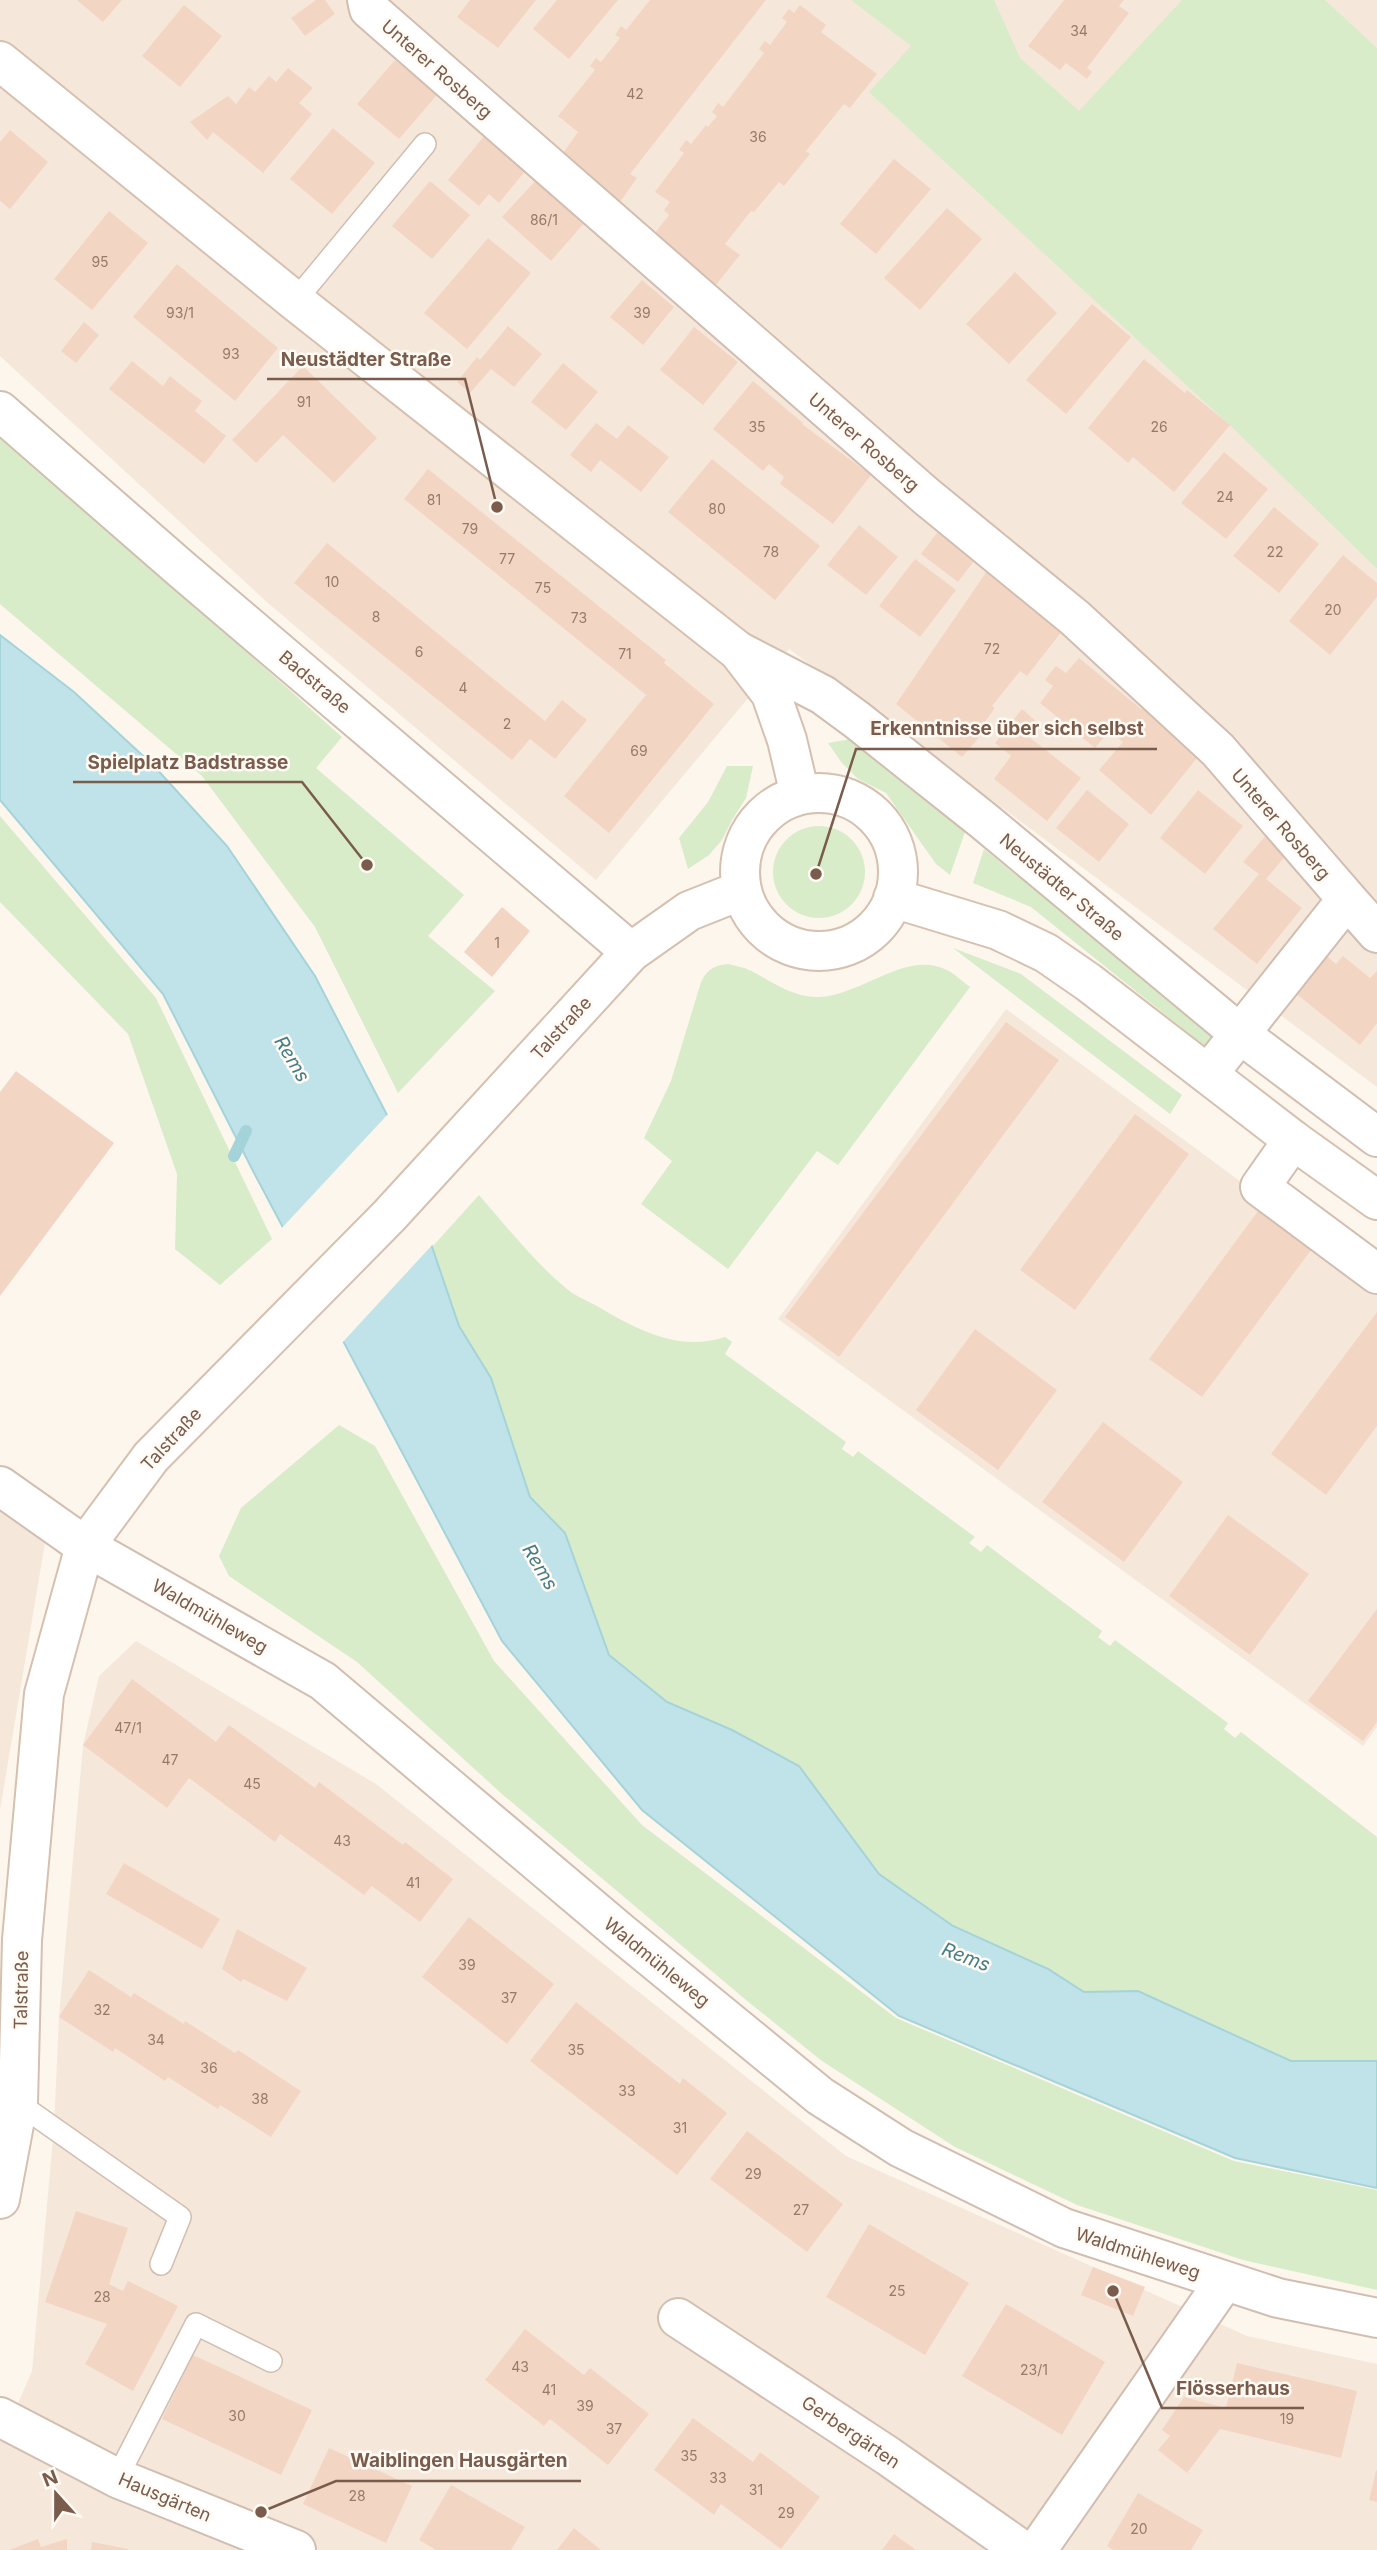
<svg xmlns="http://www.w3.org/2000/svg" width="1377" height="2550" viewBox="0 0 1377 2550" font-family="Inter,sans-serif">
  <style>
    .residential { fill: #f5e8da }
    .green { fill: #d8ecc9 }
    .water { fill: #bfe3e8; stroke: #a5d3da; stroke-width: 2 }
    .pier { fill: #fdf6ec }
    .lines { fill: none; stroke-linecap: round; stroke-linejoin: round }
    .stream { stroke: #a5d3da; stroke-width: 12 }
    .building { fill: #f3d5c3 }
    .lane-casing { stroke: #d1beb0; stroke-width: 24 }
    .street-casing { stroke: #d1beb0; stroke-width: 42 }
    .secondary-casing { stroke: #d6c0b0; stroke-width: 42 }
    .lane { stroke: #fff; stroke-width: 21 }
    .street { stroke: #fff; stroke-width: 38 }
    .secondary { stroke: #fff; stroke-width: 38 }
    .labels { text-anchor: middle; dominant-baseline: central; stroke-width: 5; stroke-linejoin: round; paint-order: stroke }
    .number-label { font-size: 14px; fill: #987a6a }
    .street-label { font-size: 18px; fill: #7a5c4d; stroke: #fffaf3 }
    .water-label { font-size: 19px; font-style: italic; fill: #437c86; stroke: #fffaf3 }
    .leader { fill: none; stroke: #7a5c4d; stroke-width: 2.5 }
    .callout-dot { fill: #7a5c4d; stroke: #fffaf3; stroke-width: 2.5 }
    .callout-label { font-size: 19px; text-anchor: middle; font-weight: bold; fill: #7a5c4d; stroke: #fffaf3; stroke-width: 5; stroke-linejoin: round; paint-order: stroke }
  </style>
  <rect width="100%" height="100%" fill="#fdf6ec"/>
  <path class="residential" d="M0,0H1377V1087L789,649L596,880L269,604L0,356Z
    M1006,1009L1377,1282V1727L1363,1746L778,1319Z
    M0,1502L46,1537L0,1810Z
    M136,1641L376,1784L846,2156L1247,2336L1377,2364V2550H0V2437L10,2422L32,2371L54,2127L59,2017L83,1745L99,1676Z"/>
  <path class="green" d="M851,0H994L1020,58L1079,111L1182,0H1325L1377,48V569L1235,430L869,92L911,46Z
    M0,431L342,737L316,768L464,895L428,936L495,991L398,1093L315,927L202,776L0,604Z
    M851,739L965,832L950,875L936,864L886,793L858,779L842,763L828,743Z
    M727,766H753L746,798L732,820L722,840L709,855L688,869L679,838L708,802Z
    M0,816L156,998L272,1239L220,1285L175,1249L177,1174L128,1034L0,902Z
    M773 872a46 46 0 1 1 92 0a46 46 0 1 1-92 0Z
    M984,849L1217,1036L1208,1049L1031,907L973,883Z
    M953,948L1021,974L1182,1095L1170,1114Z
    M728,964C735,966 743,967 749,970C772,981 792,998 819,997C863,995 908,948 949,971C956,975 963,982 970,987L838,1165L817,1151L728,1269L641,1204L672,1161L644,1138L671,1081L701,982C708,969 713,966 728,964Z
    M479,1195C507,1227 534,1262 567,1289C575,1296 586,1300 595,1305C634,1328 678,1353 725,1337L732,1342L725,1354L846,1442L842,1449L853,1457L858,1451L975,1537L969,1543L981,1552L987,1545L1102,1631L1098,1637L1110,1646L1115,1640L1228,1723L1224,1729L1235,1738L1241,1732L1377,1837V2061H1291L1138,1991L1084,1992L1048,1969L953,1926L879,1874L799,1767L732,1730L667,1702L609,1655L565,1533L530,1497L491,1378L459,1326L432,1247Z
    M339,1425L375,1446L494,1661L642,1825L896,2018L1234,2161L1377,2190V2290L1243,2260L1077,2205L955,2147L822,2061L746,2000L502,1794L357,1662L229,1576L219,1556L241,1508Z"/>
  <path class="water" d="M0,635L74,692L154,766L227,846L315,976L387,1115L459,1326L491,1378L530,1497L565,1533L609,1655L667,1702L732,1730L799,1766L879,1874L953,1926L1048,1969L1084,1992L1138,1991L1291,2061H1377V2188L1235,2158L899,2016L642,1810L502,1641L252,1169L163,994L0,800Z"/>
  <path class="pier" d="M389,1113L434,1243L341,1344L280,1230Z"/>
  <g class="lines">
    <path class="stream" d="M234,1156L246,1131"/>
  </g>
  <path class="building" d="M77,0H122L103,22Z
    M316,0H325L335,14L305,36L291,18Z
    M470,0H536L498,48L457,17Z
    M557,0H618L569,59L533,29Z
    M650,0H766L630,174L637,178L620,202L561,156L578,132L558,116L595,70L590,66L596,58L601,62L620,38L615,35L621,26L626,30Z
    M1064,0H1124L1119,6L1129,13L1087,68L1092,72L1087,79L1066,63L1060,70L1028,46Z
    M184,5L222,36L180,87L142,56Z
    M800,5L826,25L821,32L877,74L850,108L844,104L806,151L810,154L784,186L779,182L754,212L751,211L725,244L740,255L715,286L651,238L669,215L664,210L670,202L655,192L684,153L679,150L686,140L691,144L706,125L708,127L717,116L712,112L718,103L723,107L764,53L759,49L765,41L770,45L787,22L782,18L789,9L794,13Z
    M395,60L437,95L399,139L357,104Z
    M288,68L313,88L299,103L312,114L263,173L213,132L207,140L190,122L228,96L236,104L249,87L255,92L269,76L276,82Z
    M333,128L375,163L332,214L290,179Z
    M10,130L48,162L10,209L0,201V142Z
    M485,135L526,170L499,203L489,194L479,206L448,180Z
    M894,159L931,189L876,254L840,224Z
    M537,179L585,222L551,261L502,217Z
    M430,181L470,215L432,259L392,226Z
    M947,208L982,239L920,310L884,278Z
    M109,211L148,243L92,310L54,279Z
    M488,238L531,273L467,349L424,313Z
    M177,264L278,348L235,401L133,317Z
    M1015,272L1057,313L1009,364L966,324Z
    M642,280L674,307L643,345L610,317Z
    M1092,304L1131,337L1066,414L1026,380Z
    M84,322L99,335L76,363L61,351Z
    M508,326L542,354L514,387L491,369L470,393L457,382L477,357L480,360Z
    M694,327L738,362L703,405L660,370Z
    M1144,359L1185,393L1187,390L1230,425L1174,492L1133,457L1128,463L1088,428Z
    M132,361L163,386L170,376L186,389L202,401L195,411L226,436L204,464L109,389Z
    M563,363L598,392L566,430L531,402Z
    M303,366L377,438L334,483L283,435L256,463L232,440Z
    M753,381L803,423L802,424L871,475L833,524L780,484L784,477L769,464L763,471L713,429Z
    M596,423L617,439L628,425L669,457L641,492L600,460L591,472L570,455Z
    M1224,452L1268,489L1226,539L1181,503Z
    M712,459L820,546L775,600L668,512Z
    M428,469L666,660L664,663L714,704L609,833L564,796L646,695L404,499Z
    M1274,507L1319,544L1279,593L1233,556Z
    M859,525L898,557L866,595L827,565Z
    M940,529L977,557L958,582L921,554Z
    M327,543L545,721L562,700L587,720L555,759L530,739L512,760L294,583Z
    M1343,555L1377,583V597L1330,655L1289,621Z
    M915,559L956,590L920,637L879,606Z
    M989,568L1066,626L1027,676L1020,671L992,706L995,708L985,722L990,725L962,757L896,704Z
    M1079,658L1141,709L1147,701L1197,758L1151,815L1099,770L1123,742L1109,731L1095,748L1040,703L1053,686L1045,680L1051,672L1056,666L1066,673Z
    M1022,709L1038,723L1028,736L1081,778L1047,821L994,779L1011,756L995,743Z
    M1087,790L1129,824L1099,862L1056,828Z
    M1198,790L1243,826L1205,874L1160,838Z
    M1268,833L1288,853L1266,879L1302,908L1257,964L1213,929L1259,874L1243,862Z
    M502,907L530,931L492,977L464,952Z
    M1324,954L1336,964L1343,956L1370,978L1377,971V1023L1360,1045L1294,992Z
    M1006,1022L1059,1060L839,1357L785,1317Z
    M16,1071L114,1143L0,1296V1092Z
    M1135,1114L1189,1154L1075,1310L1020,1270Z
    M1261,1207L1314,1246L1202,1397L1149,1359Z
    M1377,1312V1426L1326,1495L1271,1454Z
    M975,1329L1057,1390L998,1470L916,1410Z
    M1103,1422L1183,1482L1124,1562L1042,1502Z
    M1228,1515L1309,1574L1250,1655L1169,1596Z
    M1377,1609V1722L1363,1741L1308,1701Z
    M132,1679L216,1742L229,1725L315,1788L319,1782L403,1845L405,1842L453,1879L420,1922L372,1886L364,1895L280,1834L275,1842L189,1778L167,1808L83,1745Z
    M124,1863L220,1919L202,1949L106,1894Z
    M469,1917L554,1984L507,2044L422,1977Z
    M237,1929L307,1968L287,2001L243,1979L241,1982L222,1969Z
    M89,1970L131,1997L134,1993L184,2024L185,2021L235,2053L238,2050L301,2091L271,2137L220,2105L218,2109L168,2077L165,2081L115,2048L113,2052L59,2017Z
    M576,2002L680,2084L683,2078L727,2113L677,2175L530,2061Z
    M747,2131L843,2204L807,2252L710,2179Z
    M76,2211L128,2228L109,2284L123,2291L128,2281L178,2306L133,2391L85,2364L107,2324L45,2302Z
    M869,2224L969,2283L925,2355L826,2297Z
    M1093,2267L1145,2287L1133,2316L1081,2295Z
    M1006,2304L1105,2362L1062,2435L962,2376Z
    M525,2329L584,2375L590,2368L649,2414L608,2465L550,2419L544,2426L485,2380Z
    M193,2355L312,2410L281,2475L162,2419Z
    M1237,2363L1357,2391L1341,2458L1220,2429L1187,2473L1158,2450L1170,2436L1162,2430L1184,2397L1226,2408Z
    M693,2418L753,2462L760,2452L820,2497L781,2549L721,2504L714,2515L654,2470Z
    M329,2448L412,2486L386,2543L303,2504Z
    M1376,2471H1377V2502L1369,2500Z
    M451,2485L525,2527L511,2550H436L419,2540Z
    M1138,2493L1203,2530L1191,2550H1113L1107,2546Z
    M574,2528L601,2550H557Z
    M894,2534L916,2550H882Z
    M38,2539L41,2547L67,2539V2550H9Z
    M92,2542L128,2549V2550H91Z"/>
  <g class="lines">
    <g class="lane-casing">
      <path id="lane" d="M295,301L425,144
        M18,2103L180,2217L161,2264
        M117,2478L196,2324L271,2361"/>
    </g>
    <g class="street-casing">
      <path id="street" d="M367,0L369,9L926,496L1075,618L1218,750L1347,899L1208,1074
        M0,411L180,568L631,952
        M738,651L823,695L857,720L984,821L1240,1034L1377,1137
        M1347,899L1377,933
        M1293,1140L1260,1187L1377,1274
        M0,1486L85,1546L323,1681L620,1932L820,2096L901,2148L1064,2228L1278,2298L1377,2318
        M678,2318L888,2456L1022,2550
        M0,2417L117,2478L296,2550
        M1037,2550L1224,2282"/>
    </g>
    <g class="secondary-casing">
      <path id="secondary" d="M0,61L295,301L738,651L771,694L787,740L800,795
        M740 872a79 79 0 1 1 158 0a79 79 0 1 1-158 0Z
        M893,898L998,930L1046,953L1088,982L1293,1140L1377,1200
        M0,2199L18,2103L22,1940L44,1694L85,1546L151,1457L389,1216L631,952L689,911L742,890"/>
    </g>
    <use href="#lane" class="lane"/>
    <use href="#street" class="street"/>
    <use href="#secondary" class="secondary"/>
  </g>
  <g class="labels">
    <g class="number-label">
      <text x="1079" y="30">34</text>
      <text x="635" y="93">42</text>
      <text x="758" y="136">36</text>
      <text x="544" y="219">86/1</text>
      <text x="100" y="261">95</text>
      <text x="180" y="312">93/1</text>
      <text x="642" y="312">39</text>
      <text x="231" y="353">93</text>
      <text x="304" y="401">91</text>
      <text x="757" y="426">35</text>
      <text x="1159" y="426">26</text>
      <text x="1225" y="496">24</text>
      <text x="434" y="499">81</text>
      <text x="717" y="508">80</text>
      <text x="470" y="528">79</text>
      <text x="771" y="551">78</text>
      <text x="1275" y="551">22</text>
      <text x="507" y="558">77</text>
      <text x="332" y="581">10</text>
      <text x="543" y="587">75</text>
      <text x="1333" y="609">20</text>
      <text x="376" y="616">8</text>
      <text x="579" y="617">73</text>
      <text x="992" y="648">72</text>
      <text x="419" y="651">6</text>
      <text x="625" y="653">71</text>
      <text x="463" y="687">4</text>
      <text x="507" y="723">2</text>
      <text x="639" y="750">69</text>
      <text x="497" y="942">1</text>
      <text x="128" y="1727">47/1</text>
      <text x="170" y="1759">47</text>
      <text x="252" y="1783">45</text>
      <text x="342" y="1840">43</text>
      <text x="413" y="1882">41</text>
      <text x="467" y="1964">39</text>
      <text x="509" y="1997">37</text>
      <text x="102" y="2009">32</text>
      <text x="156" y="2039">34</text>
      <text x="576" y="2049">35</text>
      <text x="209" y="2067">36</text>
      <text x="627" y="2090">33</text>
      <text x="260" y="2098">38</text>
      <text x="680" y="2127">31</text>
      <text x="753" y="2173">29</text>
      <text x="801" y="2209">27</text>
      <text x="897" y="2290">25</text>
      <text x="102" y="2296">28</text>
      <text x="520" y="2366">43</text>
      <text x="1034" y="2369">23/1</text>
      <text x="549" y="2389">41</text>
      <text x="585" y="2405">39</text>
      <text x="237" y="2415">30</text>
      <text x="1287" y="2418">19</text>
      <text x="614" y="2428">37</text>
      <text x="689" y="2455">35</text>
      <text x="718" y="2477">33</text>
      <text x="756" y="2489">31</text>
      <text x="357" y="2495">28</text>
      <text x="786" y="2512">29</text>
      <text x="1139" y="2528">20</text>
    </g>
    <g class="street-label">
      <text transform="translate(437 69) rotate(41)">Unterer Rosberg</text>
      <text transform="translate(864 442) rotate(41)">Unterer Rosberg</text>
      <text transform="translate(315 682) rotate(40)">Badstraße</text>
      <text transform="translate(1281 824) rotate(49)">Unterer Rosberg</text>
      <text transform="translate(1062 887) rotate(40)">Neustädter Straße</text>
      <text transform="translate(561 1028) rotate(-47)">Talstraße</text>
      <text transform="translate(171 1439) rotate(-47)">Talstraße</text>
      <text transform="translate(210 1616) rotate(30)">Waldmühleweg</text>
      <text transform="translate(657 1962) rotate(39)">Waldmühleweg</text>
      <text transform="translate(21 1990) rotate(-89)">Talstraße</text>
      <text transform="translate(1138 2253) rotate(18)">Waldmühleweg</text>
      <text transform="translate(851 2432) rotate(34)">Gerbergärten</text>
      <text transform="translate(165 2497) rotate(23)">Hausgärten</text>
    </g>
    <g class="water-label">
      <text transform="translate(292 1059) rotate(59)">Rems</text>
      <text transform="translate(540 1567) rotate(59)">Rems</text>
      <text transform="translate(966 1957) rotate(21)">Rems</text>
    </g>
  </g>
  <path class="leader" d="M497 507L465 379H267M816 874L856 749H1157M367 865L302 782H73M1113 2291L1162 2408H1304M261 2512L336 2481H581"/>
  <g class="callout-dot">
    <circle cx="497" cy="507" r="7"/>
    <circle cx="816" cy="874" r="7"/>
    <circle cx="367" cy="865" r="7"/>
    <circle cx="1113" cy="2291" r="7"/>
    <circle cx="261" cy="2512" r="7"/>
  </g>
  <g class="callout-label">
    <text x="366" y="366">Neustädter Straße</text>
    <text x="1007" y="735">Erkenntnisse über sich selbst</text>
    <text x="188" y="769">Spielplatz Badstrasse</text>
    <text x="1233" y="2395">Flösserhaus</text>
    <text x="459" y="2467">Waiblingen Hausgärten</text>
  </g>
  <g transform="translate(56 2494) rotate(339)" stroke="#fffaf3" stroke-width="5" paint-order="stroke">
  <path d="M0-5L12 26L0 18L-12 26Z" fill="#7a5c4d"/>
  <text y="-10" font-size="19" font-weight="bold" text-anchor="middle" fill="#7a5c4d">N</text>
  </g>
</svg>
